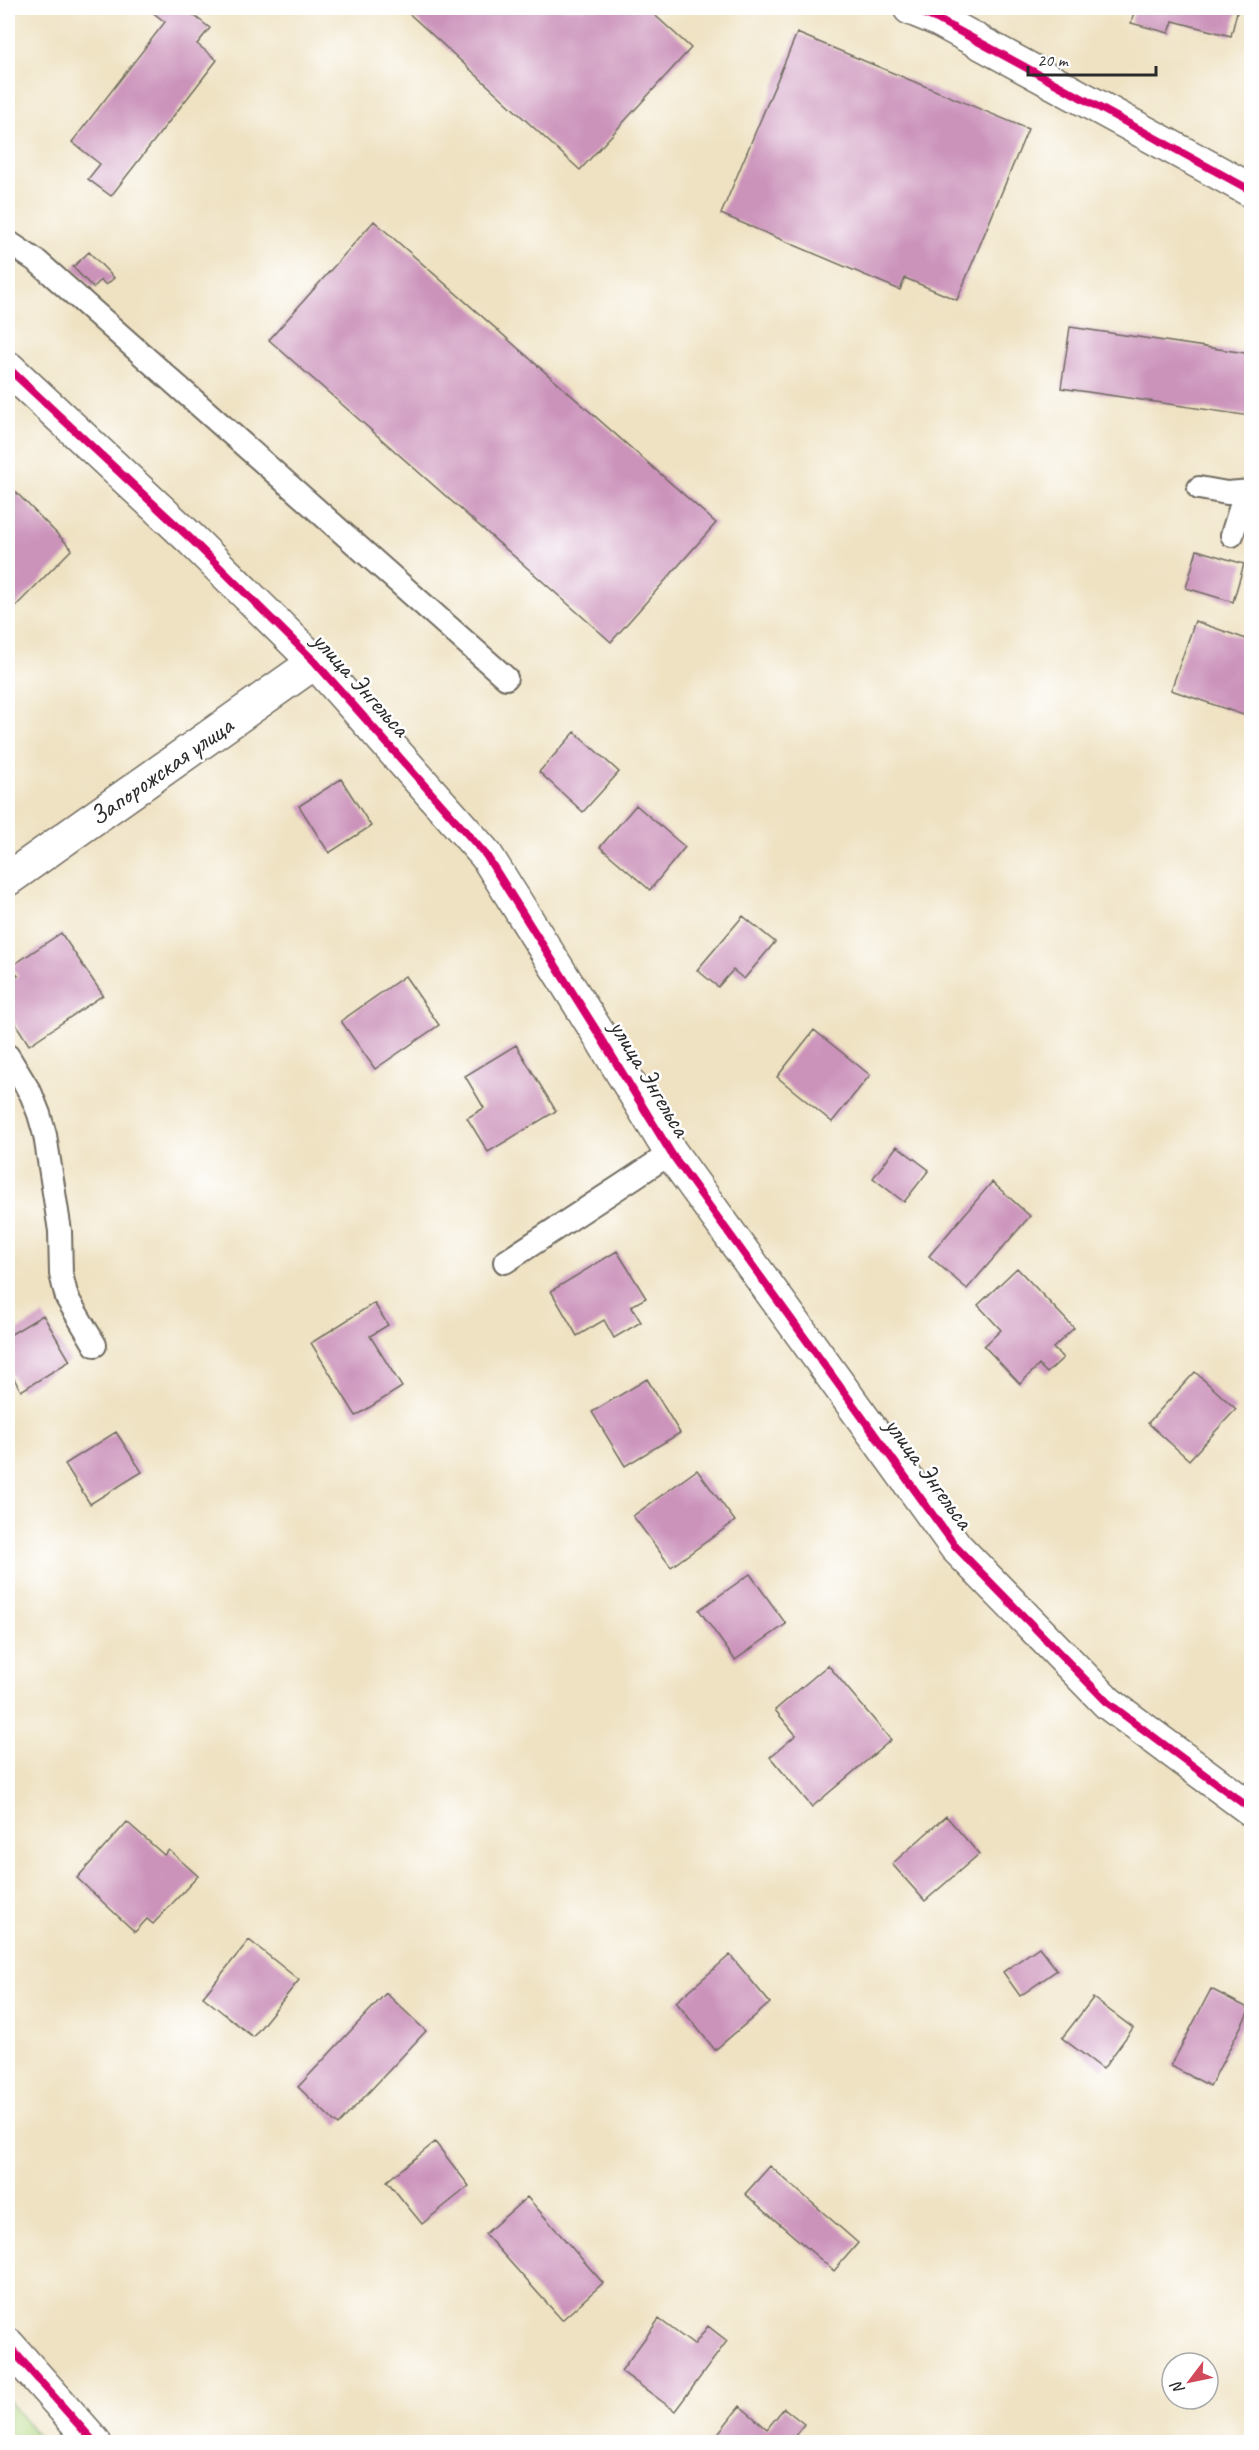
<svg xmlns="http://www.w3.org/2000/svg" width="1259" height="2450" viewBox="0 0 1259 2450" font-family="Caveat,sans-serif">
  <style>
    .green { fill: #b2d983; stroke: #6e8257; stroke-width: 1.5 }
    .building { fill: #cb92ba }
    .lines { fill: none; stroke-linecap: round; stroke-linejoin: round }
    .lane-casing { stroke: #706b60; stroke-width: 26 }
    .street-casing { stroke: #706b60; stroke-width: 36 }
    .lane { stroke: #fff; stroke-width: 22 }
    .street { stroke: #fff; stroke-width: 33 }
    .cycleway-casing { stroke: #fff; stroke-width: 11 }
    .cycleway { stroke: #d6006c; stroke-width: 8 }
    .labels { text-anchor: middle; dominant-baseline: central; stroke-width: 5; stroke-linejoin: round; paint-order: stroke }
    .street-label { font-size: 26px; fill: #2b2b2b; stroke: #fff }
  </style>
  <rect width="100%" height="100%" fill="#fff"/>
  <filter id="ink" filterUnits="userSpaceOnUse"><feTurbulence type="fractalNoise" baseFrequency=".0167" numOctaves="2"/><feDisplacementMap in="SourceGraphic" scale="12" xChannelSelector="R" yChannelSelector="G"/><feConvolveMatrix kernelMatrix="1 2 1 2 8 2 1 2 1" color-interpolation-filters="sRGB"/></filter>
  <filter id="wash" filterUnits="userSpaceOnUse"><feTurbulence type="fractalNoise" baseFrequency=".008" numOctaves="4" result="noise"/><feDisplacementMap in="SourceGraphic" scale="24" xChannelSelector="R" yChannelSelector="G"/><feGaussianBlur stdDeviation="1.35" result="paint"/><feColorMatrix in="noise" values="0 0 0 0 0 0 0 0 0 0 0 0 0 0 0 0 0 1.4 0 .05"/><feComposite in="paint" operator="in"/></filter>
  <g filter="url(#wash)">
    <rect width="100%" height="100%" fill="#efe2c2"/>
    <path class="green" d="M8,2400L43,2442H8Z"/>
    <g id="blocks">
      <path class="building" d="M147,8H184L210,28L197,44L217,60L111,196L88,179L100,164L72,142L165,22Z
        M403,8H647L691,48L580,170Z
        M1135,8H1238L1231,36L1173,21L1169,33L1131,23Z
        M797,33L1028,129L957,300L905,278L900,290L721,214Z
        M374,221L716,523L611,642L269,340Z
        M89,252L114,278L106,285L101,280L93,288L73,267Z
        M1070,327L1252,354L1250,416L1061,388Z
        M8,484L72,549L8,614Z
        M1197,550L1244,564L1233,602L1186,588Z
        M1195,621L1252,641V718L1171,690Z
        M575,732L619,772L583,812L539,772Z
        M341,779L371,826L329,853L299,806Z
        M636,805L685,847L650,890L600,847Z
        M743,916L775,942L744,979L733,970L718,987L697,970Z
        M61,933L103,995L29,1045L8,1012V983L18,976L12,966Z
        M405,976L439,1025L375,1069L341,1021Z
        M814,1030L870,1075L832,1122L777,1077Z
        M516,1045L556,1111L488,1152L467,1118L484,1108L465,1076Z
        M897,1146L929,1170L904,1202L873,1178Z
        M992,1182L1030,1216L967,1289L929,1256Z
        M617,1251L646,1298L631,1306L641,1322L614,1338L604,1320L577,1336L551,1291Z
        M1017,1268L1074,1328L1053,1348L1063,1358L1047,1373L1039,1365L1020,1384L984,1346L1001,1330L978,1305Z
        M374,1303L388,1325L370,1336L402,1387L356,1416L311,1343Z
        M43,1315L70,1361L21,1391L8,1368V1336Z
        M1195,1372L1236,1409L1189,1460L1148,1423Z
        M647,1379L680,1433L625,1466L592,1412Z
        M116,1432L142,1472L90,1504L65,1464Z
        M697,1470L735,1521L671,1567L633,1516Z
        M750,1574L786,1624L735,1660L699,1610Z
        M828,1665L891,1740L812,1807L770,1757L796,1735L775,1710Z
        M946,1816L979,1854L925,1901L892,1864Z
        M127,1822L164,1855L169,1850L198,1876L153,1924L147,1919L135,1932L77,1878Z
        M249,1940L299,1980L253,2037L203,1997Z
        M1039,1947L1057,1970L1020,1996L1003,1972Z
        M730,1955L770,2003L715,2050L676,2002Z
        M1211,1989L1250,2009L1210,2086L1171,2066Z
        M386,1993L426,2031L338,2125L298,2087Z
        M1093,1998L1133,2028L1103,2069L1062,2038Z
        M435,2142L469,2186L422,2224L387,2181Z
        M770,2166L858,2243L834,2271L745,2194Z
        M527,2197L603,2283L562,2320L485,2234Z
        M659,2319L694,2345L708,2326L727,2341L675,2411L621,2371Z
        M740,2406L767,2429L784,2408L804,2424L790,2442H711Z"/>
    </g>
  </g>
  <g filter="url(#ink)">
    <use href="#blocks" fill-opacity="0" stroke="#706b60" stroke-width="1.5"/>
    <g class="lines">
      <g class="lane-casing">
        <path id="lane" d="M8,242L38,262L506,678
          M1199,488L1227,493L1252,491
          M1232,535L1245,493
          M8,1056L31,1094L39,1114L45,1135L60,1231L61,1274L67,1298L95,1345
          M505,1262L671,1153"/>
      </g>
      <g class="street-casing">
        <path id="street" d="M910,8L937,19L1252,191
          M8,368L192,540L315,662L486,855L598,1033L671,1153L956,1547L1108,1703L1252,1810
          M8,879L315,662
          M8,2345L94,2442"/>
      </g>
      <use href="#lane" class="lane"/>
      <use href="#street" class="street"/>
      <g class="cycleway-casing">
        <path id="cycleway" d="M910,8L937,19L1252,191
          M8,368L192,540L315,662L486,855L598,1033L671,1153L956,1547L1108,1703L1252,1810
          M8,2345L94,2442"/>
      </g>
      <use href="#cycleway" class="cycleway"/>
    </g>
  </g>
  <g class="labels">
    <g class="street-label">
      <text transform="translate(361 684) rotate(48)">улица Энгельса</text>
      <text transform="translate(161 771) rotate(-35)">Запорожская улица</text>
      <text transform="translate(650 1078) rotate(59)">улица Энгельса</text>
      <text transform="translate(929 1473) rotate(54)">улица Энгельса</text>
    </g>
  </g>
  <rect width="1259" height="2450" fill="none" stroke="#fff" stroke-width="30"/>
  <g transform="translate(1190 2381) rotate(238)"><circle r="28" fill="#ffffff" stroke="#aaaaaa" stroke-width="1.5"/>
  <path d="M0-4.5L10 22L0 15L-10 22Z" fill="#d1495b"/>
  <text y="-9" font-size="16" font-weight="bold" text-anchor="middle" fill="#2b2b2b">N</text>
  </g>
  <path d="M1028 66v9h128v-9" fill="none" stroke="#2b2b2b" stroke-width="3"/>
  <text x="1037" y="66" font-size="18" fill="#2b2b2b" stroke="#ffffff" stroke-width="4.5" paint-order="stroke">20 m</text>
</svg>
